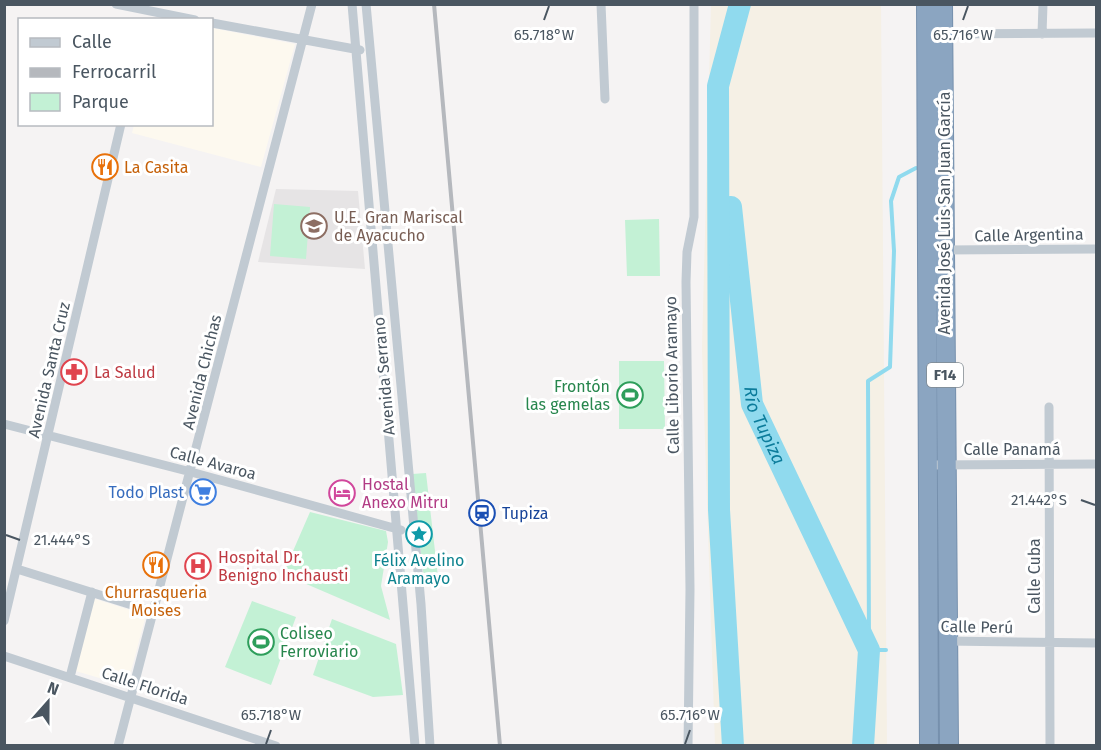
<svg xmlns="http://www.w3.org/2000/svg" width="1101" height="750" viewBox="0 0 1101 750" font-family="'Fira Sans',sans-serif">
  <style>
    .commercial { fill: #fdf9ef }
    .education { fill: #e6e4e5 }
    .green { fill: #c3f1d5 }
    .sand { fill: #f5f0e5 }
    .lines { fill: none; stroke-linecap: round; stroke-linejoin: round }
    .stream { stroke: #90daee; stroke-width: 4 }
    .river { stroke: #90daee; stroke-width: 22 }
    .highway-casing { stroke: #7690ad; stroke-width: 20 }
    .street { stroke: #c1cad2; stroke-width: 9 }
    .highway { stroke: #8ba5c1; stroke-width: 18 }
    .rail { stroke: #b5b8bd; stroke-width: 4 }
    .ticks { fill: none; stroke: #4a5661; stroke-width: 2 }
    .labels { text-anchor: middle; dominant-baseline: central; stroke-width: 6; stroke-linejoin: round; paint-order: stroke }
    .shield { fill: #fff; stroke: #808990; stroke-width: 1.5 }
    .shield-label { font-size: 15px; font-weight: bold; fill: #4a5661 }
    .food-label { font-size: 16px; fill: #c56008; stroke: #fff; text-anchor: start }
    .street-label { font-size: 16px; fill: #4a5661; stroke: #fff }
    .education-label { font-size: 16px; fill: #785e54; stroke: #fff; text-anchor: start }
    .health-label { font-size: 16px; fill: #be3a42; stroke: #fff; text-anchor: start }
    .leisure-label { font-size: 16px; fill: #27864d; stroke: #fff; text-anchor: end }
    .hotel-label { font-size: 16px; fill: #b23c85; stroke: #fff; text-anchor: start }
    .shop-label { font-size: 16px; fill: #366cbe; stroke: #fff; text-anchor: end }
    .transit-label { font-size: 16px; fill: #164399; stroke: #fff; text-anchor: start }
    .culture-label { font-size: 16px; fill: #0d838f; stroke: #fff }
    .water-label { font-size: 18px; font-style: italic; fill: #0c7c9b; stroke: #fff }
    .ticks-label { font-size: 15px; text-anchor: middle; fill: #4a5661; stroke: #fff; stroke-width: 6; stroke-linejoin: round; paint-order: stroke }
  </style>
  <rect width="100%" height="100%" fill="#f5f3f3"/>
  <path class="commercial" d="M212,28L295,44L261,167L132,133L134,125L212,124Z
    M92,598L146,615L127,686L72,670Z"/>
  <path class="education" d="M276,189L358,191L365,269L258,262Z"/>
  <path class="green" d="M274,204L310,207L306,259L270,256Z
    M659,219L660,276H627L625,220Z
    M619,361H664L665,429H619Z
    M426,473L438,577L424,579L412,474Z
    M310,512L386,531L388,542L381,586L390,620L283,574Z
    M252,601L296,617L271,685L225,667Z
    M332,619L396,644L403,695L373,697L313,675Z"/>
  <path class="sand" d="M711,4L881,5L887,745H715L702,349Z"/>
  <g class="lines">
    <path class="stream" d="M886,650H869L868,381L890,367L894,251L891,201L899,177L916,168"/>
    <g class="river">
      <path id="s1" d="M731,207L752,404L869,650L863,746"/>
      <path d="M733,746L719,510L718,86L740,4"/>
    </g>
    <g class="highway-casing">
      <path id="highway" d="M926,4L929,746
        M943,4L949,746"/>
    </g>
    <path class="street" d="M116,4L195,20
      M352,4L415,746
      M366,4L421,604L430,746
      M601,4L605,99
      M212,23L360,50
      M943,34L1096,33
      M1042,34L1043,4
      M943,250L1096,249
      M1049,407L1050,746
      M4,424L191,472L401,530
      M928,465L1096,464
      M17,569L151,611
      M4,621L121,124
      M946,641L1096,643
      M4,656L276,746
      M70,677L92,592
      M118,746L312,4
      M688,746L690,589L686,282L687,252L694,217V4"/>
    <use href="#highway" class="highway"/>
    <path class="rail" d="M434,4L500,746"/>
  </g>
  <path class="ticks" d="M544,20L549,6M963,20L968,6M1081,500L1095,505M6,535L20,540M266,744L271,730M685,744L690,730"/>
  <defs>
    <g id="restaurant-ring" transform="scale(1.35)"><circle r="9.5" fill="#fff" stroke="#e8710a" stroke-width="1.5"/><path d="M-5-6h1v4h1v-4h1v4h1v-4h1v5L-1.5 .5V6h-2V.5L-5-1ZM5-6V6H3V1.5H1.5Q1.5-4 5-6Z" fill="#e8710a"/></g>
    <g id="school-ring" transform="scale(1.35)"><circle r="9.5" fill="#fff" stroke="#8d6e63" stroke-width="1.5"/><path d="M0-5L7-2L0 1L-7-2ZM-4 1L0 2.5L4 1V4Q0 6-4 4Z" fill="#8d6e63"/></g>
    <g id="pharmacy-ring" transform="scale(1.35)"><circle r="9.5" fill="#fff" stroke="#e0444e" stroke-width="1.5"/><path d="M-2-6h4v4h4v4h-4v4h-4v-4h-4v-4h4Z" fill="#e0444e"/></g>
    <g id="stadium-ring" transform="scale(1.35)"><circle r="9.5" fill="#fff" stroke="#2e9e5b" stroke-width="1.5"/><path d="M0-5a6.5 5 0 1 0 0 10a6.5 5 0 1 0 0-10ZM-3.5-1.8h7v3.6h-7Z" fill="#2e9e5b"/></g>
    <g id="supermarket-ring" transform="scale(1.35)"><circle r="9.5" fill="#fff" stroke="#3f7fe0" stroke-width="1.5"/><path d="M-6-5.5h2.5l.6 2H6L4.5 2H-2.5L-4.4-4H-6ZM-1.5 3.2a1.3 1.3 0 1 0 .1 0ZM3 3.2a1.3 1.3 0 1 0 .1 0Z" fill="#3f7fe0"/></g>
    <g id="hotel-ring" transform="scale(1.35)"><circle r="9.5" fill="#fff" stroke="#d1479c" stroke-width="1.5"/><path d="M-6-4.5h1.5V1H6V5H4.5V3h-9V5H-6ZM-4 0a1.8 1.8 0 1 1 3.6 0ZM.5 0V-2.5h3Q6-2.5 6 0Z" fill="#d1479c"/></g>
    <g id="station-ring" transform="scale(1.35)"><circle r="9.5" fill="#fff" stroke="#1a4fb4" stroke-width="1.5"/><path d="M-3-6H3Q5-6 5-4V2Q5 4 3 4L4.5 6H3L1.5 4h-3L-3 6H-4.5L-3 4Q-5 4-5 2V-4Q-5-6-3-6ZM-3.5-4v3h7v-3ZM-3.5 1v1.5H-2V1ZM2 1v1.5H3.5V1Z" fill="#1a4fb4"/></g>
    <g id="sight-ring" transform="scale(1.35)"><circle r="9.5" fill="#fff" stroke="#0f9aa8" stroke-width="1.5"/><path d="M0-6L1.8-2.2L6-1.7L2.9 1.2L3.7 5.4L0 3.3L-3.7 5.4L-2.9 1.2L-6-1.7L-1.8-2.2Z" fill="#0f9aa8"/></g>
    <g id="hospital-ring" transform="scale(1.35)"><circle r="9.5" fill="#fff" stroke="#e0444e" stroke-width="1.5"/><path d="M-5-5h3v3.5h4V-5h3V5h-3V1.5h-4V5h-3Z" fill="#e0444e"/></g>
  </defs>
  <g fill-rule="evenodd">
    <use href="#restaurant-ring" x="105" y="167"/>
    <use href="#school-ring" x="314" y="226"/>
    <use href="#pharmacy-ring" x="74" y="372"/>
    <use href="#stadium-ring" x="630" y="395"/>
    <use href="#supermarket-ring" x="203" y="492"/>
    <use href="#hotel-ring" x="342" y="493"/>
    <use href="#station-ring" x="482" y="513"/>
    <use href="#sight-ring" x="419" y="534"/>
    <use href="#restaurant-ring" x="156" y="565"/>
    <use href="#hospital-ring" x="198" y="566"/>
    <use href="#stadium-ring" x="261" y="642"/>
  </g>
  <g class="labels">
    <rect class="shield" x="927" y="363" width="36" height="24" rx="4.5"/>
    <g class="shield-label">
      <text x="945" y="375">F14</text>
    </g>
    <g class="food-label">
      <text x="124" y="167">La Casita</text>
      <text x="156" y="592" text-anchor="middle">Churrasqueria<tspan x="156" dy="18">Moises</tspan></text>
    </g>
    <g class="street-label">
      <text transform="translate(944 213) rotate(-90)">Avenida José Luis San Juan García</text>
      <text transform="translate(1029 235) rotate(-1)">Calle Argentina</text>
      <text transform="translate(49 370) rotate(-77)">Avenida Santa Cruz</text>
      <text transform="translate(202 372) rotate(-76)">Avenida Chichas</text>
      <text transform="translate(672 375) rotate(-91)">Calle Liborio Aramayo</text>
      <text transform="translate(384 376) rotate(-95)">Avenida Serrano</text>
      <text x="1012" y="449">Calle Panamá</text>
      <text transform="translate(213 463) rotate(15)">Calle Avaroa</text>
      <text transform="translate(1034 576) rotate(-90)">Calle Cuba</text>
      <text transform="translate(977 627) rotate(1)">Calle Perú</text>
      <text transform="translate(145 686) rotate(18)">Calle Florida</text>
    </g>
    <g class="education-label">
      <text x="334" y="217">U.E. Gran Mariscal<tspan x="334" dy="18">de Ayacucho</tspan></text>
    </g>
    <g class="health-label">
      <text x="94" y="372">La Salud</text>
      <text x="218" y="557">Hospital Dr.<tspan x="218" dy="18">Benigno Inchausti</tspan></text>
    </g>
    <g class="leisure-label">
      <text x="610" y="386">Frontón<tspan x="610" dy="18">las gemelas</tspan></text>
      <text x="280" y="633" text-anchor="start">Coliseo<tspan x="280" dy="18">Ferroviario</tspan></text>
    </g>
    <g class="hotel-label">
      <text x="362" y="484">Hostal<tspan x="362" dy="18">Anexo Mitru</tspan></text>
    </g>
    <g class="shop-label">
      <text x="184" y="492">Todo Plast</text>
    </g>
    <g class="transit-label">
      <text x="502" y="513">Tupiza</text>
    </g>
    <g class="culture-label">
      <text x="419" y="560">Félix Avelino<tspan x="419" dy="18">Aramayo</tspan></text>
    </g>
    <g class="water-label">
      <text stroke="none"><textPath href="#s1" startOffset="222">Río Tupiza</textPath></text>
    </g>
  </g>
  <g class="ticks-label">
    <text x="544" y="40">65.718°W</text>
    <text x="963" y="40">65.716°W</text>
    <text x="1039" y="505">21.442°S</text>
    <text x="62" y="545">21.444°S</text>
    <text x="271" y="720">65.718°W</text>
    <text x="690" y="720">65.716°W</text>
  </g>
  <rect width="1101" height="750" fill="none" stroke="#4a5661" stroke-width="12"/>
  <rect x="18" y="18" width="195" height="108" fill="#ffffff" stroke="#b7bbc0" stroke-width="1.5"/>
  <rect x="30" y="38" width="30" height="9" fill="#c1cad2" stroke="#b7bbc0" stroke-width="1.5"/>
  <text x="72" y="48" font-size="18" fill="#4a5661">Calle</text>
  <rect x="30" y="68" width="30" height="9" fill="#b5b8bd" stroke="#b7bbc0" stroke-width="1.5"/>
  <text x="72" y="78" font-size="18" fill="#4a5661">Ferrocarril</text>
  <rect x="30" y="93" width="30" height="18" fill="#c3f1d5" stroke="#b7bbc0" stroke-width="1.5"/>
  <text x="72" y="108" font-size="18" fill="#4a5661">Parque</text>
  <g transform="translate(48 702) rotate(21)" stroke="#ffffff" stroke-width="4.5" paint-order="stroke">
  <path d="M0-4.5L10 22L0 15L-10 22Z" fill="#4a5661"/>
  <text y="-9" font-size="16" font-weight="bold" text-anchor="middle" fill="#4a5661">N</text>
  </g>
</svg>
